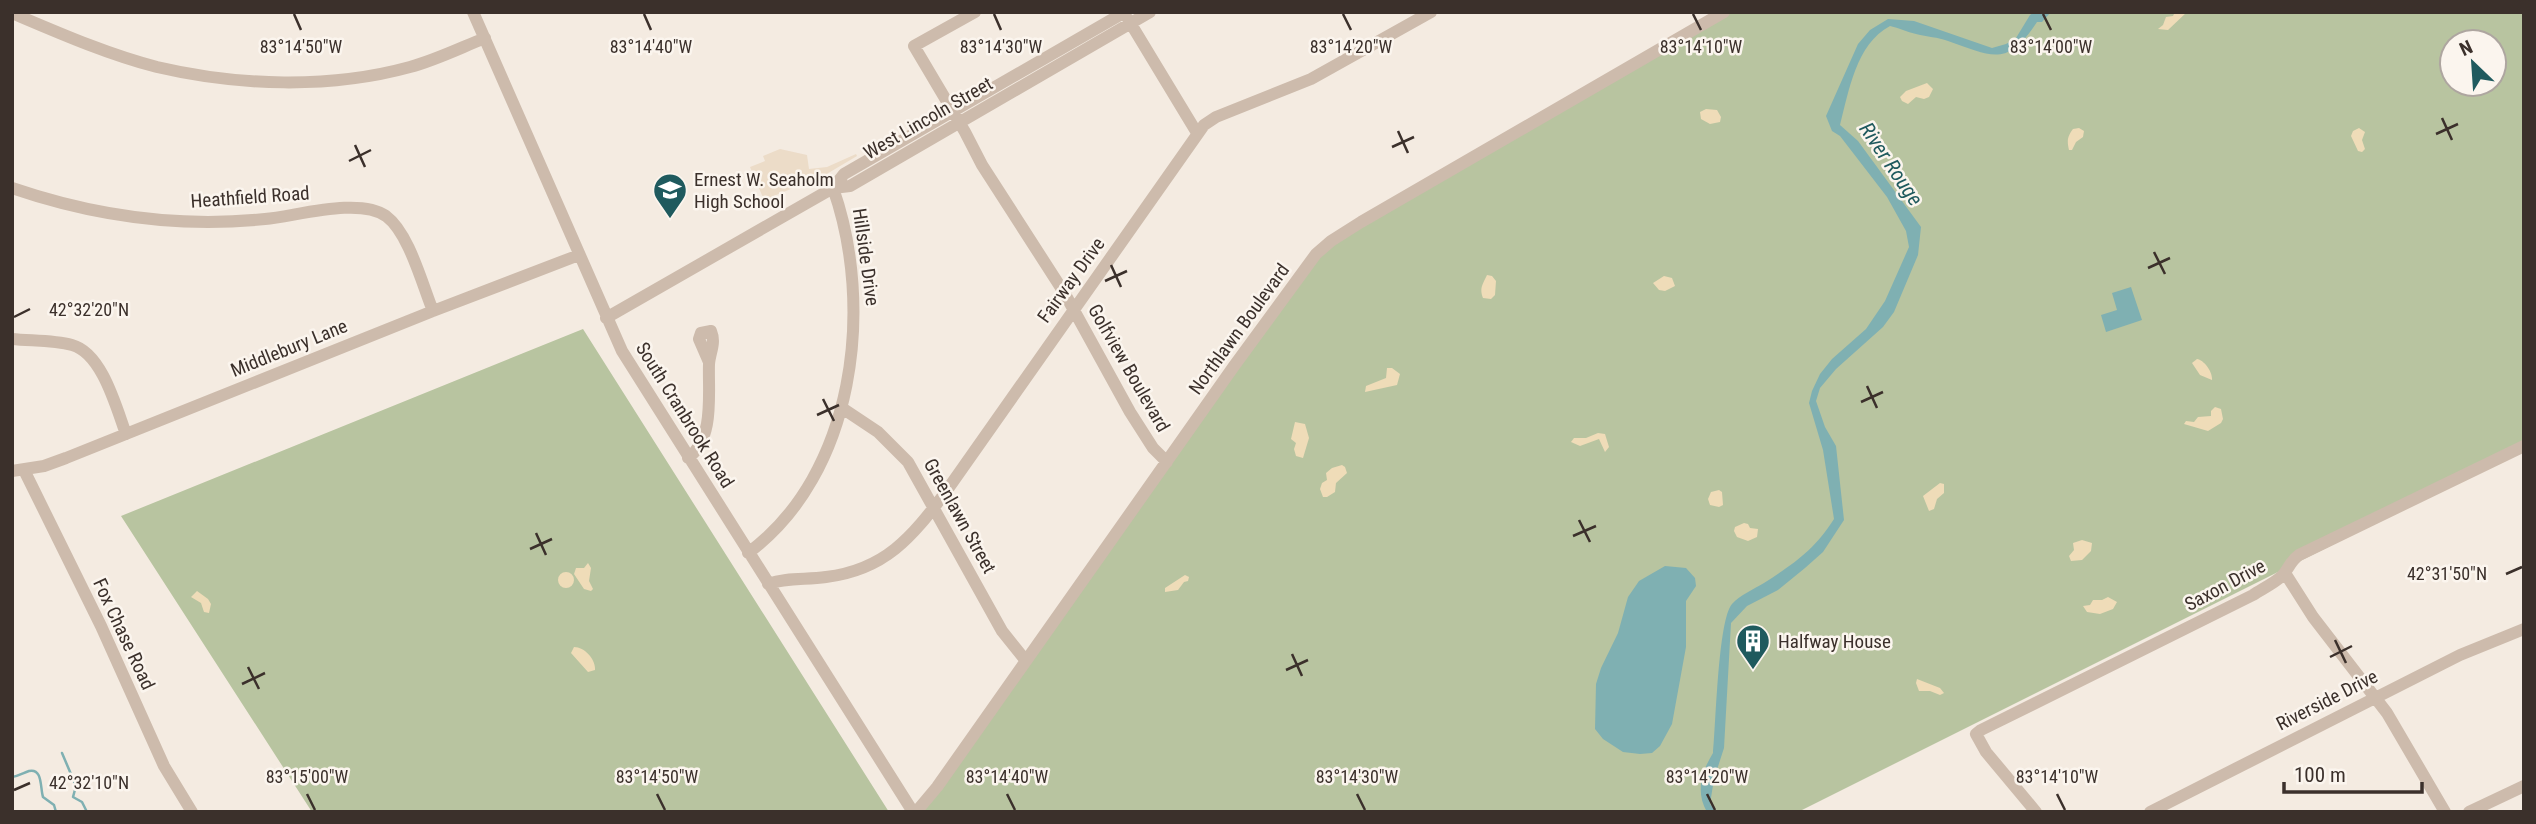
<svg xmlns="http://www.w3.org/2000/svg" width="2536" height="824" viewBox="0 0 2536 824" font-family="'Roboto Condensed',sans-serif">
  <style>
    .green { fill: #b8c4a0; fill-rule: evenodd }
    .sand { fill: #efdcb8 }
    .plaza { fill: #ecdcc8 }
    .water { fill: #7fb0b2 }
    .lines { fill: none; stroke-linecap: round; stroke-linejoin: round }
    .stream { stroke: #7fb0b2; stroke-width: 2.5 }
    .minor { stroke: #cdbbac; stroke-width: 12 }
    .ticks { fill: none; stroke: #3b302b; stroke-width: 2.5 }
    .labels { text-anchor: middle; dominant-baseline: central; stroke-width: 5; stroke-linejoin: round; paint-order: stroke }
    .street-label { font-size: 19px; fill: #3b302b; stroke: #fbf5ee }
    .poi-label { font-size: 19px; fill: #3b302b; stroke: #fbf5ee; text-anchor: start }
    .water-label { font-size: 21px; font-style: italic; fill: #1f5a5e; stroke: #fbf5ee }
    .ticks-label { font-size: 18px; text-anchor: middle; fill: #3b302b; stroke: #fbf5ee; stroke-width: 5; stroke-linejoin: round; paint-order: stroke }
  </style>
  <rect width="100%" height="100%" fill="#f4ebe1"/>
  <path class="green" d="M1717,12H2524V449L1798,812H919L1318,247ZM2452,42H2494V84H2452Z
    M583,329L889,812H312L121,516Z"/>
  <path class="sand" d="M2175,12H2187L2168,30L2158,29L2163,25L2166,17L2173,16Z
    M1927,83L1933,89L1929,97L1924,99L1916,97L1908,104L1902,101L1900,97L1906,91Z
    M1706,109L1717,110L1721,117L1720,122L1710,124L1701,119L1700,112Z
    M2079,128L2084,131L2083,137L2076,142L2072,150H2069C2067,141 2067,137 2073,129Z
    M2359,128L2365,132L2362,140L2365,149L2362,152L2358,151L2351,136L2353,131Z
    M1487,275L1492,276L1496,281L1495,295L1491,299L1483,298C1479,288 1483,284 1487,275Z
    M1664,276L1672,278L1675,286L1665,291L1659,290L1653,283Z
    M2197,359C2204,360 2213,372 2212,380L2200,375L2192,363Z
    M1387,368H1392L1400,374L1397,385L1365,392L1366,386L1386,378Z
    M2215,407L2221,409L2223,419L2221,423L2208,431L2184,424L2186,421L2194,422L2198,417L2211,416V411Z
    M1295,422L1305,424L1309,438L1303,458L1296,456L1294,449L1296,443L1291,439Z
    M1598,433L1605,434L1609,447L1605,452L1599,439L1580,446L1571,442L1574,438H1586Z
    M1342,465L1345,467L1347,473L1336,483L1335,492L1327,497H1323L1320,489L1322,483L1327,480L1326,473L1332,468Z
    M1940,483L1944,484V493L1937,499L1934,509L1929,511L1923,496Z
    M1719,490L1722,492L1723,505L1719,507L1710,505L1708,499L1711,492Z
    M1744,523L1748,524L1750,528L1758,529L1757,537L1748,541L1737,537L1734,531L1735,527Z
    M2082,540L2092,543L2091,551L2082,560L2071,561L2069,556L2074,550L2073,543Z
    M588,563L591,568L589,581L593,589L591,591L584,589L574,574L576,568H584Z
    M558 580a8 8 0 1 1 16 0a8 8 0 1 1-16 0Z
    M1185,575L1189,577L1188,581L1184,582L1178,590L1165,592V588Z
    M197,591L208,599L211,604L209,613L204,612L201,603L191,597Z
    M2108,597L2117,602L2113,609L2100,614L2087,612L2083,606L2090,605L2093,600H2102Z
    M574,647C585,647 596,660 595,670L588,672L571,653Z
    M1917,679L1940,688L1944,693L1940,695L1930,691H1919L1916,683Z"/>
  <path class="plaza" d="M780,149L807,155L809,169L827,167L856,154L857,156L825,175L764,200L750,167L765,161L763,156Z"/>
  <path class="water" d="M2034,12H2051L2042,22H2037C2007,67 1994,57 1948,41C1938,37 1927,37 1916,34C1907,32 1899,28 1890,26C1856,44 1849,91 1840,125L1858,141L1921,227L1918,255L1894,312L1883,327L1836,369L1820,388L1816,401L1825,427L1836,446L1844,520L1823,552L1805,568L1778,590L1747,606L1731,623L1724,748L1714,779L1710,804L1717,812H1707C1695,792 1702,771 1713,753C1716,725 1718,620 1732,604C1740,595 1754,589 1764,583C1795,563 1814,550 1834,519L1823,450L1809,403L1812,391L1820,374L1832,359L1866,329L1885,301L1909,247L1906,231L1887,197L1840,136L1832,131L1826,116L1858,44L1870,30L1888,19L1914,21L1992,48L2006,44L2016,38L2030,15Z
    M2131,287L2142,320L2106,332L2101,315L2117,310L2112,293Z
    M1665,566L1686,568L1695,578L1696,586L1686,601V647L1672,724L1660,746L1652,753L1640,754L1623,752L1603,739L1595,729L1596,684L1601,668L1618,633L1628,597L1639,581Z"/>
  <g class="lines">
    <path class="stream" d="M62,753L76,786L73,797L82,802L87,812
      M12,777C19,776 23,773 29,771C43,768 40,788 43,797L54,805L56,812"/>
    <path class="minor" d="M473,12L622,351L913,812
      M975,12L914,46L965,132L982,165L1065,294L1130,412L1153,448L1167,462
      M12,13C59,33 107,54 157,67C238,86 330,89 410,67C436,60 460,48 485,38
      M1128,19L1197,133
      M12,188C94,216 179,228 265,219C297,216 359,197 386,216C409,233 422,284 433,311
      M833,188L844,174L1125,12
      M606,318L833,188L850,186L1150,12
      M12,339C31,341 53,340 72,345C102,353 116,407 126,434
      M842,408L878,432L908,462L1002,631L1026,661
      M688,458C715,438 708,394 709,364C710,352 716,343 711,331L701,333L699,339L709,362
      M24,470L101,626L164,766L192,812
      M12,471L44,466L66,458L433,311L579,255
      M748,553C855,474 875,307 833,188
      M2285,573L2313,617L2387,713L2445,812
      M768,584C787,577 806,580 826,577C885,570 912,537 945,493L1204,125L1216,117L1311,79L1431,12
      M916,812L937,787L1234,366L1316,254L1331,241L1361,222L1724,12
      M2036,812L1986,752L1976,734L1981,730L2253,595C2262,589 2273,584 2282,576C2289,569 2290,561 2299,555L2524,446
      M2150,812L2460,655L2524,629
      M2469,812L2524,786"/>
  </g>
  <path class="ticks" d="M294,14L301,30M644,14L651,30M994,14L1001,30M1343,14L1351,30M1693,14L1701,30M2043,14L2051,30M2442,118L2452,140M1398,131L1408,153M2436,134L2458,124M355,145L365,167M1392,147L1414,137M349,161L371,150M2154,252L2165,274M1111,265L1121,287M2148,268L2170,258M1105,281L1127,271M14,317L30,309M1867,386L1877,408M823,399L834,421M1861,402L1883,392M817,415L839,405M1579,520L1590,542M536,533L546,555M1573,536L1596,526M530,549L552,539M2506,574L2522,567M2335,640L2346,663M1292,654L1302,676M2330,657L2352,646M248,667L259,689M1286,670L1308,660M242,684L265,673M14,790L30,783M307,794L315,810M657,794L665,810M1007,794L1015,810M1357,794L1365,810M1707,794L1715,810M2057,794L2065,810"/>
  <defs>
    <g id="school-pin" transform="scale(1.75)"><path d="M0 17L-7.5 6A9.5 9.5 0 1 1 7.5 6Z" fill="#1f5a5e" stroke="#fbf5ee"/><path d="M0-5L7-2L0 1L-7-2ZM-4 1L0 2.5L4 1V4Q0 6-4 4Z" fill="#fff"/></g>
    <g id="building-pin" transform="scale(1.75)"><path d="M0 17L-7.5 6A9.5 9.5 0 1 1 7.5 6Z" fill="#1f5a5e" stroke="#fbf5ee"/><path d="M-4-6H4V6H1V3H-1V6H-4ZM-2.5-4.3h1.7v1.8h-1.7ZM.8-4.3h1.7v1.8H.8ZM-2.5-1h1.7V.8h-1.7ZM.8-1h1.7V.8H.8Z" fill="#fff"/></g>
  </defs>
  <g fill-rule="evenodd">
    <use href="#school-pin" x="670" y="190"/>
    <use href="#building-pin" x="1753" y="641"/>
  </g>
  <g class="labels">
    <g class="street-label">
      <text transform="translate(928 118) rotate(-30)">West Lincoln Street</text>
      <text transform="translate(250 197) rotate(-4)">Heathfield Road</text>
      <text transform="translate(866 257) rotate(82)">Hillside Drive</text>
      <text transform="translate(1071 280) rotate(-54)">Fairway Drive</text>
      <text transform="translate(1239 329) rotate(-54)">Northlawn Boulevard</text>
      <text transform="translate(289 348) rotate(-22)">Middlebury Lane</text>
      <text transform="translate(1129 368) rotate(60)">Golfview Boulevard</text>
      <text transform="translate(685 415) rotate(58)">South Cranbrook Road</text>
      <text transform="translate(960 516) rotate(61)">Greenlawn Street</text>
      <text transform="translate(2225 585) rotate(-28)">Saxon Drive</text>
      <text transform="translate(124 634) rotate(65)">Fox Chase Road</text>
      <text transform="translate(2327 700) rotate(-27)">Riverside Drive</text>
    </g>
    <g class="poi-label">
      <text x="694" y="179">Ernest W. Seaholm<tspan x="694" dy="22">High School</tspan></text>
      <text x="1778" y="641">Halfway House</text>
    </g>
    <g class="water-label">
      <text transform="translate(1891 164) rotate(56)">River Rouge</text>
    </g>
  </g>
  <g class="ticks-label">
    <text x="301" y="53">83°14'50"W</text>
    <text x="651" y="53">83°14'40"W</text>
    <text x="1001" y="53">83°14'30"W</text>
    <text x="1351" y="53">83°14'20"W</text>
    <text x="1701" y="53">83°14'10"W</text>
    <text x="2051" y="53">83°14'00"W</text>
    <text x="89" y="316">42°32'20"N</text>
    <text x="2447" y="580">42°31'50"N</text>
    <text x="307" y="783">83°15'00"W</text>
    <text x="657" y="783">83°14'50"W</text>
    <text x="1007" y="783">83°14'40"W</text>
    <text x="1357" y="783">83°14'30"W</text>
    <text x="1707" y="783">83°14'20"W</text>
    <text x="2057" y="783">83°14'10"W</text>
    <text x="89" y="789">42°32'10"N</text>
  </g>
  <rect width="2536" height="824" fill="none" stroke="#3b302b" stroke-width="28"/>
  <g transform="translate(2473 63) rotate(335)"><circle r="33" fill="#fbf5ee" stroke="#aea6a0" stroke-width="2"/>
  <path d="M0-5L12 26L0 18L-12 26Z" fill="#1f5a5e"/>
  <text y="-10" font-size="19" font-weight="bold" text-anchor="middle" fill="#3b302b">N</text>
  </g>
  <path d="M2284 782v10h138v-10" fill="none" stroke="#3b302b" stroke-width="3.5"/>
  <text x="2294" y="782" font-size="21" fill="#3b302b" stroke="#fbf5ee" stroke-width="5" paint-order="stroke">100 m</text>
</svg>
